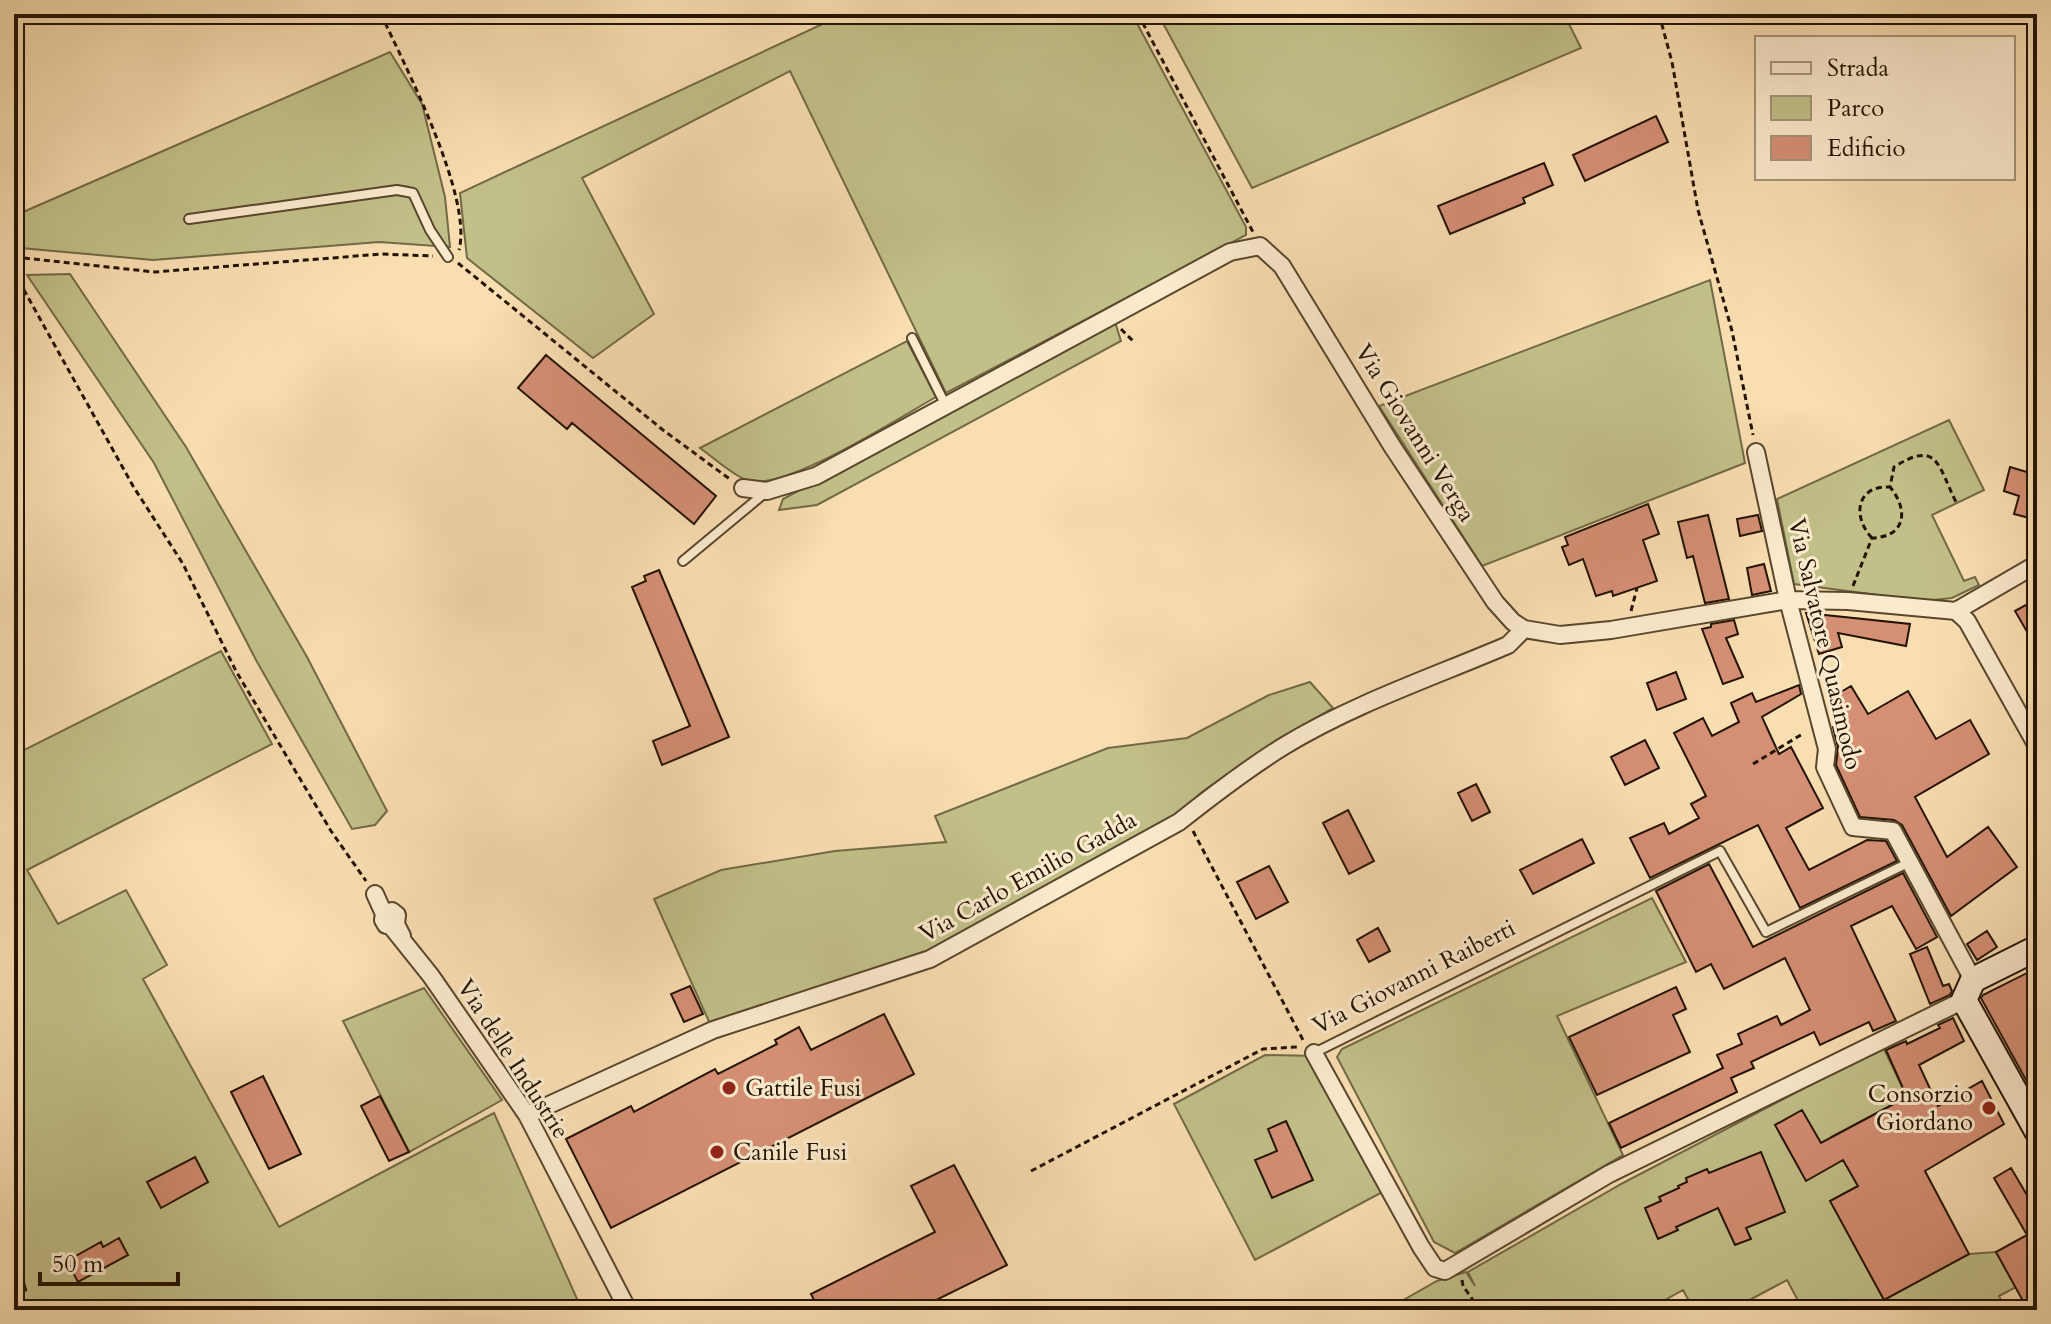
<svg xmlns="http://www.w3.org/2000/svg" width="2051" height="1324" viewBox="0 0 2051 1324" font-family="Cardo,serif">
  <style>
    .green { fill: #c2c089; stroke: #726a45; stroke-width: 2 }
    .building { fill: #d58f75; stroke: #231301; stroke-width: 2 }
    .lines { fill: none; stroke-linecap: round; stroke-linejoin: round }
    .lane-casing { stroke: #58462d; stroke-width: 12 }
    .street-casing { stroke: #58462d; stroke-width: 20 }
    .secondary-casing { stroke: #231301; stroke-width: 28 }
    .path { stroke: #231301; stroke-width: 3; stroke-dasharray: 6 4; stroke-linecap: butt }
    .lane { stroke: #fbeacd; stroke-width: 8 }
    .street { stroke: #fbeacd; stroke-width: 16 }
    .secondary { stroke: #fbeacd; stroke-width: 24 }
    .rail { stroke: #231301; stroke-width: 5; stroke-dasharray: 14 14; stroke-linecap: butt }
    .poi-dot { fill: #8f2418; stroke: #fbeacd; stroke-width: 3 }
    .labels { text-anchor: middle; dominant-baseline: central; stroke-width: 6; stroke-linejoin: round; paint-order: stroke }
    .street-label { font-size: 24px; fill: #231301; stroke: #fbeacd }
    .poi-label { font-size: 24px; fill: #231301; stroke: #fbeacd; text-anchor: start }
  </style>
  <rect width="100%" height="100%" fill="#f9deb2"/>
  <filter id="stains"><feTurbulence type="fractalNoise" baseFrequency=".0025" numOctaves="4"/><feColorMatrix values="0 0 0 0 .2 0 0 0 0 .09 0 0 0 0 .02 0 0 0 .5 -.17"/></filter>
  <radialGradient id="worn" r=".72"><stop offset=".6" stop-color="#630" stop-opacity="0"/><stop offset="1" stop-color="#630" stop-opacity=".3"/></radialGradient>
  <path class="green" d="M844,14H1132L1246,227V235L946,393L790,71L582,178L654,314L593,358L467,258L460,193Z
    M1158,14H1564L1581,48L1252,188Z
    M390,52L422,104L445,197L450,247L379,242L153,260L21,248L14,230V216Z
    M70,274L186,447L307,657L387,811L375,825L352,829L256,660L154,463L27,275Z
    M1710,280L1745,463L1482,566L1379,406Z
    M1115,322L1121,341L817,505L779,510L783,499Z
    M907,341L936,397C900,417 782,494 746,480C730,473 714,458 700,448Z
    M1949,420L1984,490L1932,515L1964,581L1975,577L1979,585L1952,598L1924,601L1794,584L1777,499Z
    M221,651L272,744L27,870L58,924L126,890L167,965L143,979L279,1227L494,1113L582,1310H14V755Z
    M1310,682L1333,708L1280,738L1202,792L1177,814L921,956L711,1026L654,899L721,870L835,851L946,842L935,816L1108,748L1187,738L1269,695Z
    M1652,898L1686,962L1557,1016L1623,1155L1455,1253L1434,1242L1337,1057L1342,1049Z
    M424,988L502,1100L409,1152L343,1021Z
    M1883,1047L1907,1097L1831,1137L1858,1186L1831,1201L1884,1300L1969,1254L1996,1252L2016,1287L1999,1296L2007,1310H1803L1787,1280L1731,1310H1694L1683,1290L1647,1310H1386L1437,1281L1466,1272L1475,1286L1468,1272L1623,1183Z
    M1265,1055L1320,1056L1388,1189L1255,1260L1174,1104Z"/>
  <path class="building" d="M1656,116L1668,142L1585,181L1573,155Z
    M1544,163L1553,185L1523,198L1525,203L1450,234L1438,206Z
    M546,355L716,496L694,524L572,423L567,429L518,388Z
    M2010,467L2037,475V520L2014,514L2019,496L2004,491Z
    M1648,504L1659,534L1643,540L1657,581L1613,596L1612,591L1596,596L1583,559L1569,565L1562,547L1568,545L1565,537Z
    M1708,515L1729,599L1705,603L1693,556L1687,558L1678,522Z
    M1758,515L1762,531L1740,536L1737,519Z
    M1764,564L1771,591L1752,595L1747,568Z
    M659,570L729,737L662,765L653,741L690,726L632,587L646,581L644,576Z
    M2037,599V649L2015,611Z
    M1806,613L1910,624L1906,646L1838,633L1842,647L1819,654Z
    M1734,620L1738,634L1726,638L1743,677L1723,684L1702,629L1711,627V624Z
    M1676,672L1686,699L1657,710L1647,683Z
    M1799,685L1801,694L1762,717L1779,754L1791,747L1823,808L1786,828L1809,870L1867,840L1886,841L1897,861L1800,908L1758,825L1650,878L1630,838L1664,823L1669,834L1699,818L1691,804L1706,796L1674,733L1703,718L1712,736L1739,722L1731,703L1752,693L1756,702Z
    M1851,686L1868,714L1908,691L1936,739L1970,720L1989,754L1915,797L1947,857L1988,827L2017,867L1951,916L1902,825L1894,820L1860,817L1836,765L1838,747L1833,727L1842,722L1829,699Z
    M1645,740L1659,768L1625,785L1611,757Z
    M1476,784L1490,812L1472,821L1458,793Z
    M1348,810L1374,861L1349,874L1323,823Z
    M1582,839L1594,863L1533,894L1520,870Z
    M1709,864L1753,947L1903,873L1937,937L1916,949L1892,906L1851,926L1896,1021L1873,1031L1869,1022L1820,1045L1814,1032L1751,1062L1754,1068L1731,1078L1737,1092L1621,1148L1609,1123L1723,1068L1717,1055L1742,1044L1738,1034L1777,1016L1781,1025L1810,1010L1785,958L1724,989L1711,964L1696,972L1656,891Z
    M1269,866L1288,902L1256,919L1237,882Z
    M1378,928L1390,951L1369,962L1357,940Z
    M1987,931L1997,947L1977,960L1967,944Z
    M1927,947L1943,986L1949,984L1952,991L1950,995L1930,1004L1910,954Z
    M2037,968V1100L1981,998L1983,995Z
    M690,986L703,1014L684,1022L671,994Z
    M1676,987L1686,1009L1673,1015L1690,1052L1597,1095L1569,1037Z
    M884,1014L914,1074L611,1228L566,1139L631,1106L634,1112L715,1069L718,1074L777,1044L775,1040L799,1027L811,1050Z
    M1953,1018L1964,1041L1919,1065L1938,1106L1982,1081L2004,1124L1925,1171L1969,1254L1884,1300L1830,1201L1858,1186L1843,1160L1806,1181L1775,1125L1802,1110L1821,1143L1907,1097L1886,1050L1906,1041L1907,1044L1940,1028L1938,1025Z
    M263,1076L301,1154L269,1169L231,1092Z
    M380,1096L409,1152L389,1161L361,1106Z
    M1286,1121L1313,1180L1272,1198L1255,1160L1277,1151L1268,1129Z
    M1761,1152L1785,1212L1746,1228L1751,1239L1735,1245L1718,1208L1676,1227L1678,1230L1658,1239L1645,1208L1661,1201L1659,1197L1679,1188L1678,1186L1687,1182L1686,1178L1707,1169L1709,1173Z
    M195,1157L208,1182L161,1208L147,1182Z
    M954,1165L1007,1265L916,1310H819L811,1294L935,1232L911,1186Z
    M2011,1168L2037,1212V1310H2028L1996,1252L2027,1235L1994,1178Z
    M119,1238L128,1255L78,1282L67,1261L101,1242L103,1247Z"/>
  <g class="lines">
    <g class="lane-casing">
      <path id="lane" d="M189,219L397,190L413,193L430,230L448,257
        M912,338L946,406
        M683,561L766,492
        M1314,1053L1720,851L1766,932L1908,863"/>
    </g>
    <g class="street-casing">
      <path id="street" d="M1756,452L1788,600L1827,749L1825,767L1853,827L1893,831L1973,980
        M743,488L767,491L816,476L1230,252L1260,246L1282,266L1392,446L1495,602L1513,622L1524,629L1560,635L1611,630L1788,600L1848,601L1956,611L1967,621L2037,746
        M1956,611L2037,564
        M375,894L384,914
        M396,924L391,926L386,925L383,920L384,914L392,911L397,915L396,924L402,936
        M391,926L431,976L527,1115L628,1310
        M1314,1053L1421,1247L1435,1268L1445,1271L1609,1174L1964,1000
        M527,1115L713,1030L930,959L1179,822C1213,795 1247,769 1284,746C1353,704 1433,677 1508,645L1524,629"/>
    </g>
    <g class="secondary-casing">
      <path id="secondary" d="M2037,948L1973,980L1964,1000L2037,1131"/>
    </g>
    <path class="path" d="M381,14C405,66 473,197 459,250
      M1138,14L1253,232
      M1659,14L1672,62L1698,210L1732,331L1753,435
      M14,257L155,272L382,254L433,256
      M458,263L663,430L731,480
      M14,272L133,486L183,564L236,671L331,831L366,881
      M1121,329L1133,341
      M1872,538C1852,517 1856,485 1890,487
      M1853,586L1872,538C1906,537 1909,510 1890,487L1894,467C1938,439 1938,466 1956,502
      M1631,611L1637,588
      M1753,764L1804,733
      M1193,831L1303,1040
      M1031,1171L1263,1049L1297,1047
      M1462,1280L1463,1286L1480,1310"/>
    <use href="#lane" class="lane"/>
    <use href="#street" class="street"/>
    <use href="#secondary" class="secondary"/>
    <path class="rail" d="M14,1251L30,1310"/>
  </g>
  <g class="poi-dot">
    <circle cx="729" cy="1088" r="8"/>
    <circle cx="1989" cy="1108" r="8"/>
    <circle cx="717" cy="1152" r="8"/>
  </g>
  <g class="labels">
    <g class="street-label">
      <text transform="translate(1415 433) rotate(58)">Via Giovanni Verga</text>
      <text transform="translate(1825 644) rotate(77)">Via Salvatore Quasimodo</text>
      <text transform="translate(1028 877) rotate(-29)">Via Carlo Emilio Gadda</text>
      <text transform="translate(1414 977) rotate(-27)">Via Giovanni Raiberti</text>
      <text transform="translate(513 1059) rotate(57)">Via delle Industrie</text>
    </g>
    <g class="poi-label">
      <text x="745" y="1088">Gattile Fusi</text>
      <text x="1973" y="1094" text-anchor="end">Consorzio<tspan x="1973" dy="28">Giordano</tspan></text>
      <text x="733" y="1152">Canile Fusi</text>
    </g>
  </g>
  <rect width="2051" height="1324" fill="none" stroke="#f9deb2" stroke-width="48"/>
  <rect x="16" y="16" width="2019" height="1292" fill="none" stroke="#231301" stroke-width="4"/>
  <rect x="24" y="24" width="2003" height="1276" fill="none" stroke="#231301" stroke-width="2"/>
  <rect x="1755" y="36" width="260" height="144" fill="#fbeacd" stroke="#a5947b" stroke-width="2"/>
  <rect x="1771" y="62" width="40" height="12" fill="#fbeacd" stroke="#a5947b" stroke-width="2"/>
  <text x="1827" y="76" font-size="24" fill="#231301">Strada</text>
  <rect x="1771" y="96" width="40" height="24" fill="#c2c089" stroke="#a5947b" stroke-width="2"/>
  <text x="1827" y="116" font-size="24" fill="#231301">Parco</text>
  <rect x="1771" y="136" width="40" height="24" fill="#d58f75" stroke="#a5947b" stroke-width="2"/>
  <text x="1827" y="156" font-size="24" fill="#231301">Edificio</text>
  <path d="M40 1272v12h138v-12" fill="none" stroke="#231301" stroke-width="4"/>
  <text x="52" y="1272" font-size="24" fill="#231301" stroke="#fbeacd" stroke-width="6" paint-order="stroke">50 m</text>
  <rect width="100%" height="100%" filter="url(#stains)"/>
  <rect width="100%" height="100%" fill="url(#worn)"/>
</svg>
